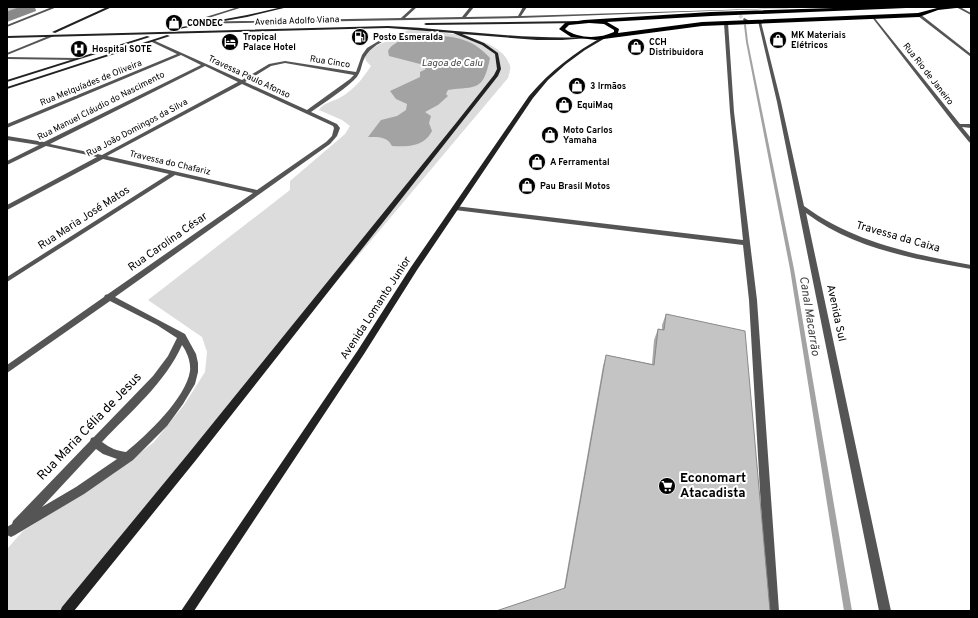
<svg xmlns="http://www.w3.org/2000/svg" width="978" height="618" viewBox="0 0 978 618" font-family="Overpass,sans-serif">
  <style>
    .green { fill: #dcdcdc }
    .water { fill: #a3a3a3 }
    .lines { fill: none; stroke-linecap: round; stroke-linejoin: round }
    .stream { fill: #a3a3a3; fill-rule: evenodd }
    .street-tunnel { stroke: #d9d9d9; stroke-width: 3.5; stroke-dasharray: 3.5 2; stroke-linecap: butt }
    .street { fill: #555; fill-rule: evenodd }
    .secondary { fill: #222; fill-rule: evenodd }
    .highway { fill: #000; fill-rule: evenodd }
    .wall { fill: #a9a9a9 }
    .shaded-wall { fill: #898989 }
    .building { fill: #c4c4c4; stroke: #898989 }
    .labels { text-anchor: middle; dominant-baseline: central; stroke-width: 4; stroke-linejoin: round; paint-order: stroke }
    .far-street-label { font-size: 9px; fill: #000; stroke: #fff }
    .far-poi-label { font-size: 9px; font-weight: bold; fill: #000; stroke: #fff; text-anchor: start }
    .far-water-label { font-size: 10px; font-style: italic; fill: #444; stroke: #fff }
    .street-label { font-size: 11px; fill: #000; stroke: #fff }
    .water-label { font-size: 12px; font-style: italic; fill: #444; stroke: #fff }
    .near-street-label { font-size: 13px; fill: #000; stroke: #fff }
    .near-poi-label { font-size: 13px; font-weight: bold; fill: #000; stroke: #fff; text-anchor: start }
  </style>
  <rect width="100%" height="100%" fill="#fff"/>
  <path class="green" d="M411,30C436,31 502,35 510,66C511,69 509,74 508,78L59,611H7V549L23,531L113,474L154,442L184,405L205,372L207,352L202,337L148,300L290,190V181L345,134L350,126L342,120L319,110C324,102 333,102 341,97C355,89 362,79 371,66L366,61L365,57C372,45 382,44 394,38C401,35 402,31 411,30Z"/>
  <path class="water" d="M436,36C458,36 475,41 490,58C483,92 477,86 448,90L446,94L448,96L438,105L425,112L431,116L429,123L432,131C424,147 407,147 392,146C387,136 378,137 368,137L381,120L397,116L406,110L407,104L396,99L390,91L420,77V72L426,69L420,64L389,56L388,51C396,36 422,37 436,36Z"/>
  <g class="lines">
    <path class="stream" d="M745,24L746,25L748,42L794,269L852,611H844L790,269L746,42L744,25Z"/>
    <path class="street-tunnel" d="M735,12L744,19"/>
    <path class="street" d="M52,7H57L7,27V25Z
      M238,7H243L199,21L196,20Z
      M413,7H417L405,18L462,17L470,7H474L466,17L518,16L523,7H527L521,16L818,7L519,18L187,24L185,23L187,22L401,18Z
      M956,7H960L971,13V15Z
      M918,14H920L971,54V57L918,16Z
      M871,16H873L960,124H971V128L962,127L971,138V143L969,142L956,126Z
      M744,18L750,21L751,22L748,23L743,20Z
      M758,21L761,22L781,102L804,206C853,242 912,254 971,265V269C915,259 853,249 806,213L891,611H879L777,102Z
      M726,22L728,23L734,112L757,300L779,611H767L749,300L743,245L455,210L452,208L455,206L743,240L730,112L724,23Z
      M392,33L395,34C386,41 374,44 367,54C360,63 363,72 354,80C341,92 325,102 311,112L337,124L340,128L337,136L330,144L115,297L185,334L196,354L198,363V372L195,384L183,404L167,426L133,460L84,494L15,535L11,537L7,535V527L12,524L13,521L90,441L91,438L94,437L153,376L168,356L177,338L157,325L110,301L7,373V365L104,297L105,295L108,294L253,193L175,175L7,282V277L169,174L103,159L7,210V205L97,157L46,146L7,165V161L39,145L7,140V136L44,142L201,65L181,55L9,127L7,128V124L177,54L152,42L153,40L242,80L269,64L285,61L356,72L362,55L367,48ZM285,63L354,75L350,79L307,110L245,82L271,66ZM205,66L238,82L102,155L50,144ZM242,84L333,126L334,128L332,136L326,142L257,190L107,156ZM182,345C187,352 191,362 190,371C186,398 147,435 126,452C117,451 110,448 102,442C130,412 166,382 182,345ZM96,449L103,454L117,459L76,487L42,507Z
      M51,35L54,36L7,55V53Z
      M7,57L76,58L78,59L76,60L7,59Z"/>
    <path class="secondary" d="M107,7H112L55,33L52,32Z
      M282,7H288L247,17L173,30L171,29L247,15Z
      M579,21L580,23L426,25L424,24L426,23Z
      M388,26C455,29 520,40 587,37L589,38L562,40H537L462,34L484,43L498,53L501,69L498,76L196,460L74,611H60L62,607L188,454L456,123L494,75L497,69L495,54L482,45L453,33L388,28L7,38V36Z
      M167,35L170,36L7,89V87Z
      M147,36L150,37L7,82V80Z
      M604,36L607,37L585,50L566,64L548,80L533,98L417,270L364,354L194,611H181L358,350L411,267L529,96C550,71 575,52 604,36Z"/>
    <path class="highway" d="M865,7H908L906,8L711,16L607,22L619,29L618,33L702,22L918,13L937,8L965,7L938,10L919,17L702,26L596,40L571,37L559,29L565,23L584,20L711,12ZM589,23L604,24L614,30V32C599,39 578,39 565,29L569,25Z"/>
  </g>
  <path class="wall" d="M666,314L770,611L564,588L603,366L606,355L652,364L654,340L658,329H662V325Z"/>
  <path class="shaded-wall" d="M21,7H35L36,11L7,22V12Z"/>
  <path class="building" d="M7,7H21L7,12Z
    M666,314L745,331L770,611H496L565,588L606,355L654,365L658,329L664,330Z"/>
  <defs>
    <g id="shop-disc" transform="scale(0.9)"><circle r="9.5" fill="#000" stroke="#fff"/><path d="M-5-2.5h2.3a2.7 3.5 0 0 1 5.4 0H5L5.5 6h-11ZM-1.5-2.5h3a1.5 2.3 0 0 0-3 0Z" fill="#fff"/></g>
    <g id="fuel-disc" transform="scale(0.9)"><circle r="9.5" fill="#000" stroke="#fff"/><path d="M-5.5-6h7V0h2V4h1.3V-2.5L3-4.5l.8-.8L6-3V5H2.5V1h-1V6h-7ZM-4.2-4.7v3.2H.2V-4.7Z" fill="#fff"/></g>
    <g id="hotel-disc" transform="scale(0.9)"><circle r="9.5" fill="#000" stroke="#fff"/><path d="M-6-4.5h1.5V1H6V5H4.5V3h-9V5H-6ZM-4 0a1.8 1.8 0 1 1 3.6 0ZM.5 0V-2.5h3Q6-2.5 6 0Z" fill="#fff"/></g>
    <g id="hospital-disc" transform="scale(0.9)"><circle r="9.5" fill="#000" stroke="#fff"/><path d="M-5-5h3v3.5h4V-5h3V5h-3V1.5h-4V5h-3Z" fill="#fff"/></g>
    <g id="supermarket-disc" transform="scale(0.9)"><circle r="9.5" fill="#000" stroke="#fff"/><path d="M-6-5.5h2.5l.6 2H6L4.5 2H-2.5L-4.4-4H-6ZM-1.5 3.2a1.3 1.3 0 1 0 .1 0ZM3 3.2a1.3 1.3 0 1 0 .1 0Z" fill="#fff"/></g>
  </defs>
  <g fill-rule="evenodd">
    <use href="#shop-disc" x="174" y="23"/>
    <use href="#fuel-disc" x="360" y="37"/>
    <use href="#shop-disc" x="778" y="40"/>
    <use href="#hotel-disc" x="230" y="42"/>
    <use href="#shop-disc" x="636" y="47"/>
    <use href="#hospital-disc" x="79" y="49"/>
    <use href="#shop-disc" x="577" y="86"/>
    <use href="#shop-disc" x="564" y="105"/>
    <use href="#shop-disc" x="550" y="135"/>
    <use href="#shop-disc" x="537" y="162"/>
    <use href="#shop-disc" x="527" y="186"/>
    <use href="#supermarket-disc" x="667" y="486"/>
  </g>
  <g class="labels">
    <g class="far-street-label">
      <text transform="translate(297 21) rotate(-2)">Avenida Adolfo Viana</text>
      <text transform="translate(330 62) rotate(9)">Rua Cinco</text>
      <text transform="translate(928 74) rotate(52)">Rua Rio de Janeiro</text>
      <text transform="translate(249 77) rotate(25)">Travessa Paulo Afonso</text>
      <text transform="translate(91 83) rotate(-22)">Rua Melquíades de Oliveira</text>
      <text transform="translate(101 106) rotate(-27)">Rua Manuel Cláudio do Nascimento</text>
      <text transform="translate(137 128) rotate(-28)">Rua João Domingos da Silva</text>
      <text transform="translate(170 163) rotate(13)">Travessa do Chafariz</text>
    </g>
    <g class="far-poi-label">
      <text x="187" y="23">CONDEC</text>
      <text x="791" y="35">MK Materiais<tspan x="791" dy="10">Elétricos</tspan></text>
      <text x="243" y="37">Tropical<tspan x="243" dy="10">Palace Hotel</tspan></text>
      <text x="373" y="37">Posto Esmeralda</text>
      <text x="649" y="42">CCH<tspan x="649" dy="10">Distribuidora</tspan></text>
      <text x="92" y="49">Hospital SOTE</text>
      <text x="590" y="86">3 Irmãos</text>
      <text x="577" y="105">EquiMaq</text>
      <text x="563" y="130">Moto Carlos<tspan x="563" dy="10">Yamaha</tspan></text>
      <text x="550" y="162">A Ferramental</text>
      <text x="540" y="186">Pau Brasil Motos</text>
    </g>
    <g class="far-water-label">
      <text x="452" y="63">Lagoa de Calu</text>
    </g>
    <g class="street-label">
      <text transform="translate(84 218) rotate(-33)">Rua Maria José Matos</text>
      <text transform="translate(898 237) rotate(16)">Travessa da Caixa</text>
      <text transform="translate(168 242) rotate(-35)">Rua Carolina César</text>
      <text transform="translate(376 308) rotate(-57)">Avenida Lomanto Junior</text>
      <text transform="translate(836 313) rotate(78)">Avenida Sul</text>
    </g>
    <g class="water-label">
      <text transform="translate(809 316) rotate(81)">Canal Macarrão</text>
    </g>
    <g class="near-street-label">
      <text transform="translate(90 427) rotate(-46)">Rua Maria Célia de Jesus</text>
    </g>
    <g class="near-poi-label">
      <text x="680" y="479">Economart<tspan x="680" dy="15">Atacadista</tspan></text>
    </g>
  </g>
  <rect width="978" height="618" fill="none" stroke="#000000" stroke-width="16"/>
</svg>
